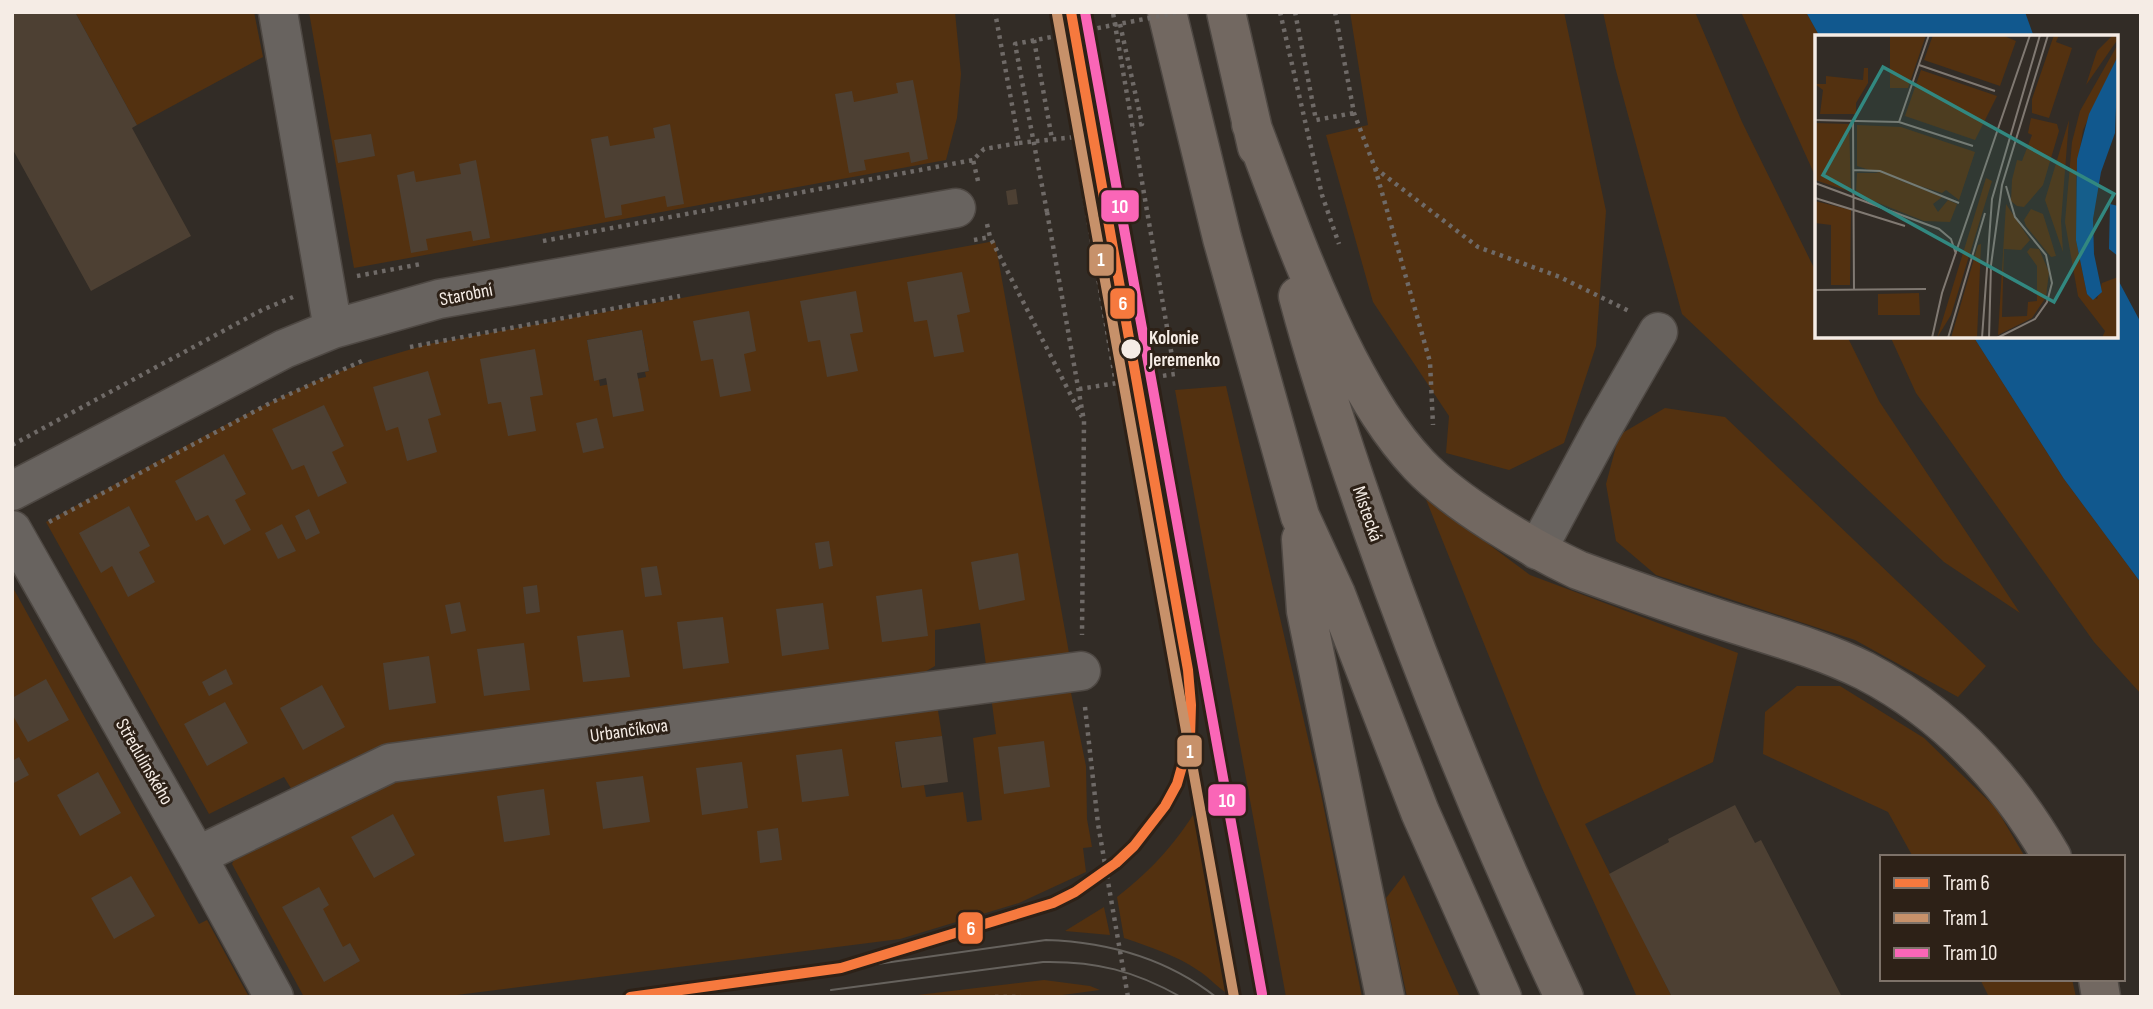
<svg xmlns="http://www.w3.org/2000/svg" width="2153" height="1009" viewBox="0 0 2153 1009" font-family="'Sofia Sans Condensed',sans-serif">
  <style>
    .green { fill: #533110; fill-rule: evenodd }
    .water { fill: #11588e }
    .building { fill: #4d4033 }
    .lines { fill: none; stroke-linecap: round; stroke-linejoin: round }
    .minor-casing { stroke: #4e4843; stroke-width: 41 }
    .highway-casing { stroke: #4e4843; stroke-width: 41 }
    .path { stroke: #6f6a67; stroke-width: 4.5; stroke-dasharray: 3.5 5; stroke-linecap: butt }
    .minor { stroke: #68635f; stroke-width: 38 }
    .highway { stroke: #726861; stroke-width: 38 }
    .tram { stroke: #66625d; stroke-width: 2 }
    .path-bridge { stroke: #6f6a67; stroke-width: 4.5; stroke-dasharray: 3.5 5; stroke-linecap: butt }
    .tram-1-casing { stroke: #2d2117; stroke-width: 16 }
    .tram-2-casing { stroke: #2d2117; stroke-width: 16 }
    .tram-3-casing { stroke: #2d2117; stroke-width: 16 }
    .tram-1 { stroke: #f6793e; stroke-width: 10 }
    .tram-2 { stroke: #c7916a; stroke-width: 10 }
    .tram-3 { stroke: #fa66b7; stroke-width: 10 }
    .stop-dot { fill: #f5ece5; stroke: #2d2117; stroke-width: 2.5 }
    .labels { text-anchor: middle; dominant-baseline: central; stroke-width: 6; stroke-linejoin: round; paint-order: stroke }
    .street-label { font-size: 19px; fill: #f5ece5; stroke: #2d2117 }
    .stop-label { font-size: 19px; font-weight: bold; fill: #f5ece5; stroke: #2d2117; text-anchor: start }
    .inset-road { fill: none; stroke: #807972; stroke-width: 2 }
    .view { fill: #328880; fill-opacity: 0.15; stroke: #328880; stroke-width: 3.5 }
    .inset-edge { fill: none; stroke: #f5ece5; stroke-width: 3.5 }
    .line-badge { stroke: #2d2117; stroke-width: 2.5 }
    .badge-label { font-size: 19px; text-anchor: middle; font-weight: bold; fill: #fff }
  </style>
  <rect width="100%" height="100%" fill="#322c26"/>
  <path class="green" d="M75,12H254L263,57L137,125Z
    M309,12H955L961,74L957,118L946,160L354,268Z
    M1350,12H1564L1606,211L1596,346L1564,443L1509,470L1446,453L1449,416L1373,302L1326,135L1368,125Z
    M1603,12H1695L1742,122L1817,274V336H1847L1879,401L2020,613L1944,562L1682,314L1615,67Z
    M1741,12H1806L1820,37H1817V180Z
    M995,241L1069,653L986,665L980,623L935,630V666L923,673L292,790L284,777L209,814L46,522C132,476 218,426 307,385C346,367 388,356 429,344ZM642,330L649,371L645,372L646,377L600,386L599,380H594L587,340Z
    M1890,336H1973L2064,479L2141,583V694L2094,642L1916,393Z
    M1226,386L1321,794L1362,997H1286L1175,390Z
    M1665,408L1725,417L1986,666L1958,697L1855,640L1656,575L1616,541L1606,484L1619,435Z
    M1425,497L1530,575L1738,653L1713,762L1585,824L1672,997H1637L1542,788Z
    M12,586L199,924L207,920L249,997H12Z
    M1797,686H1840L1924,738L1996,808L2025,857H1913L1888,812L1763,754L1765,712Z
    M1070,688L1086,766L1087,819L1092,847L1083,848L1086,872L1019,903L900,939L441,997H304L232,864L236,856L405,773L937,704L942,736L895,742L901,787L924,785L926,797L963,792L967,822L982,820L973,738L996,734L991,696Z
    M1203,799L1239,997C1225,997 1212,979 1199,971C1176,955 1150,947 1124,938L1117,897C1155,867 1178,841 1203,799Z
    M1404,875L1460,997H1407L1386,898Z
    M1104,907L1110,935L1065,931Z
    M1980,979H2072L2076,997H1989Z
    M1044,980L1090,986L1100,990L1047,997H901Z"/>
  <path class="water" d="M1806,12H2025L2034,37H1820Z
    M2116,276L2141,323V583L2064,479L1973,336H2116Z"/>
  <path class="building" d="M12,12H75L137,125L132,128L191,236L91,291L12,148Z
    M913,80L928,159L911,163L909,152L864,160L866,170L849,173L835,94L852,91L854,102L898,93L896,83Z
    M670,124L684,204L667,207L665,196L621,205L622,215L605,218L591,139L608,136L610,146L655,138L653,128Z
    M371,134L375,156L338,163L334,140Z
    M476,160L490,238L473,241L471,231L426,239L428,250L411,253L397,175L414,171L416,182L461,174L459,164Z
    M1016,189L1018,204L1008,205L1006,191Z
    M962,272L970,312L957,315L964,352L934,357L927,320L914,322L907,282Z
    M856,291L863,332L850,334L858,371L827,377L820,340L808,342L800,301Z
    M749,311L756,351L744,354L751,391L720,397L713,359L701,361L693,321Z
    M642,330L649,371L637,373L644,411L613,417L606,378L594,381L587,340Z
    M535,349L543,395L530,397L536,431L508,436L501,402L488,404L480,359Z
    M428,371L441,415L428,419L437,452L407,461L398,427L386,431L373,387Z
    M324,405L344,446L332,452L347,483L318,497L304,465L292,470L272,429Z
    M597,418L604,448L583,453L576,423Z
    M224,454L246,494L235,500L251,530L224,545L208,515L196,521L175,481Z
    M129,506L150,546L139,552L155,582L128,597L112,566L101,573L79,533Z
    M309,509L320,533L306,540L295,516Z
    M282,524L296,551L278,559L265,533Z
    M829,541L833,566L819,569L815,543Z
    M1018,553L1025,600L979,610L971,562Z
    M657,566L662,595L645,597L641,568Z
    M537,585L540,612L526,614L523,587Z
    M922,589L928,636L882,642L876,596Z
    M460,602L466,631L451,634L445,605Z
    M823,603L829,649L782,656L776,609Z
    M723,617L729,663L683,669L677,622Z
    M623,630L630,677L583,682L577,636Z
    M524,643L530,690L484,696L477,649Z
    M429,656L436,703L389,710L383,663Z
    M226,669L233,684L209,696L202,682Z
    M46,679L69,720L28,742L12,714V698Z
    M322,685L345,727L303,750L280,708Z
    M225,702L248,743L207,766L184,724Z
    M942,736L948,782L902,788L895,742Z
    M1044,741L1050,787L1004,794L998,747Z
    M842,749L849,796L802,802L796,755Z
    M19,757L29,775L12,784V761Z
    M742,762L748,808L702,815L696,768Z
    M98,772L121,813L80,836L57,795Z
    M643,776L650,822L603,829L596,782Z
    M544,789L550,835L504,842L497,796Z
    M1735,805L1755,843L1761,840L1842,997H1672L1609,874L1669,842L1668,839Z
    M393,814L415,855L374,878L351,837Z
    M778,828L782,860L760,863L757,831Z
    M131,876L155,916L114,939L91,898Z
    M319,887L329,905L323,909L343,947L350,943L360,961L324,982L282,907Z"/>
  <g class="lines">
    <g class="minor-casing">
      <path id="minor" d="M278,12L333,329
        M12,491L284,349L333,329L439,299L956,208
        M12,530L197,856L274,997
        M1537,550L1602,429L1658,332
        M197,856L390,763L1081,671"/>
    </g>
    <g class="highway-casing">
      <path id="highway" d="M1167,12L1222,238L1300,516L1336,594L1420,812L1502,997
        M1226,12L1257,147
        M1251,124C1281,203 1309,284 1348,359C1368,397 1389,433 1419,465C1456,504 1529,547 1578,570C1624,587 1672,604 1719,619C1768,635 1819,648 1865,671C1946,713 2007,779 2052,857
        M1298,296C1319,375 1345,452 1372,529C1428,688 1492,844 1564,997
        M1301,539L1306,611L1385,997
        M2098,979L2101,997"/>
    </g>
    <path class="path" d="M1280,12L1322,195L1339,244
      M1295,12L1316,120L1354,113
      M1335,12L1354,113L1375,168L1478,247L1560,277L1629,311
      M1120,24L1142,124L1133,126
      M1034,40L1052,139
      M1059,46L1116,384
      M1019,143L1075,137
      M1375,168L1430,362L1433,425
      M978,181L973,160L984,149L1019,143L995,12
      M1047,212L1084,421L1082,635
      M987,224L990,237L1082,417
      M974,240L990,237
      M543,241L973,160
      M357,276L421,264
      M410,347L680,296
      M1079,389L1175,374L1113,13
      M12,445L262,310L293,297
      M49,522L270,403L362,361
      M1085,707L1098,824L1128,997
      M995,997H1021"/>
    <use href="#minor" class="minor"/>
    <use href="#highway" class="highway"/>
    <path class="tram" d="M828,971L1046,940C1108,942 1166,958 1216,997
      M831,990L1043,962C1096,961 1135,971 1181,997"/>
    <path class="path-bridge" d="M1047,212L1015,44L1181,12"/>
    <g class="tram-1-casing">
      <path id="tram-1" d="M630,997L841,968L1053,903L1075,892L1116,863L1134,846L1165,806L1177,784L1190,738L1191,705L1188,670L1071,12"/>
    </g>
    <g class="tram-2-casing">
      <path id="tram-2" d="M1057,14L1234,997"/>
    </g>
    <g class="tram-3-casing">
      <path id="tram-3" d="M1085,12L1262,994"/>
    </g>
    <use href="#tram-1" class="tram-1"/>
    <use href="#tram-2" class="tram-2"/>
    <use href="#tram-3" class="tram-3"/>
  </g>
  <circle class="stop-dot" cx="1131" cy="349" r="11"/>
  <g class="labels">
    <g class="street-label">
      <text transform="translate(466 295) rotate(-11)">Starobní</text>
      <text transform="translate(1367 514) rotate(71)">Místecká</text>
      <text transform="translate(629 731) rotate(-8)">Urbančíkova</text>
      <text transform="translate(144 762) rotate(60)">Středulinského</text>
    </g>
    <g class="stop-label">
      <text x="1149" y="338">Kolonie<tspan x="1149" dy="22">Jeremenko</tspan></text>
    </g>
  </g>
  <g transform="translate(1815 35)">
    <rect width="303" height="303" fill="#322c26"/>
    <path d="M75,0H111L93,53H75ZM118,0H187L201,6L185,51L109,25ZM239,0H244L241,7L257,13L234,83L217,78V64ZM298,0L303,4L271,50L282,16ZM303,9V21L268,95L261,139V205L272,259L282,264L287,248L303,242V303H287L290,296L263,261L250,187L257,107L265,76ZM49,33H53V48L41,68V79H5L8,55L0,49H11V41L48,45ZM106,35L182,61L160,105L90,81ZM216,83L242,89L244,96L228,150L209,172L202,171L196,166L197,145L202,125L207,126L217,100L213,98ZM254,85L246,186L248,217L230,165ZM0,88L34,89L36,157L0,145ZM42,90L86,92L160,117L144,165L131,155L127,158L42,131ZM42,138H66L127,162L118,169L123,177L133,165L142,169L135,187L109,186L41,159ZM171,143L177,146L162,195L136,280L122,303ZM0,166L36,175L35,250H16V190L0,188ZM191,169L215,205L206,215L189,214L187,282L212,281L213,267L222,266V231L212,217L215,213L224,214L234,237L231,262L217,283L183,300ZM216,174L228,179L241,221L236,222L211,191L209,185ZM166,209L162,303H136L163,210ZM104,258L105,280H63V259Z" fill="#533110"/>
    <path d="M303,21L300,98L286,137L278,184L279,219L287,257L278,265L272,259L261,205L262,124L274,79ZM295,169L303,171V221L294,214Z" fill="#11588e"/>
    <path class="inset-road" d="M104,30L180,56M0,85L84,87L158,111M38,85L39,255M84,87L114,0M38,135L65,136L144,168M0,148L124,194L136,204L141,219M0,163L90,191M0,255L111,254M117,303L127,258L215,0M133,303L170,178M167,303L177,164L225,0M174,303L176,230L187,150L233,0M182,303L220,284L232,267L237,248L231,220L200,182L191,151"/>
    <path class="view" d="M68,32L299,159L239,267L8,140Z"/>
    <rect width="303" height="303" class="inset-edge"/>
  </g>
  <g class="line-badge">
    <rect x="1100" y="189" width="40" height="34" rx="7" fill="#fa66b7"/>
    <rect x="1088" y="243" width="27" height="34" rx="7" fill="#c7916a"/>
    <rect x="1109" y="287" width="27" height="33" rx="7" fill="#f6793e"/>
    <rect x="1176" y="734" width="27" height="34" rx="7" fill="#c7916a"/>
    <rect x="1207" y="783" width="40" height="34" rx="7" fill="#fa66b7"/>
    <rect x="957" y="911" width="27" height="34" rx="7" fill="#f6793e"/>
  </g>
  <g class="badge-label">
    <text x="1120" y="213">10</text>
    <text x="1101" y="266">1</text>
    <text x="1123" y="310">6</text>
    <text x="1190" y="758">1</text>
    <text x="1227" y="807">10</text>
    <text x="971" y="935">6</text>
  </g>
  <rect width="2153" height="1009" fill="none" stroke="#f5ece5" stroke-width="28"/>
  <rect x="1880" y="855" width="245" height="126" fill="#2d2117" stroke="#7d7269" stroke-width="2"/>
  <rect x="1894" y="878" width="35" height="10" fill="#f6793e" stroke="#7d7269" stroke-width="2"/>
  <text x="1943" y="890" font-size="21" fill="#f5ece5">Tram 6</text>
  <rect x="1894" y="913" width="35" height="10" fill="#c7916a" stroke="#7d7269" stroke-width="2"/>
  <text x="1943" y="925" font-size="21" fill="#f5ece5">Tram 1</text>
  <rect x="1894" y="948" width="35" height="10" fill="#fa66b7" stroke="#7d7269" stroke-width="2"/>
  <text x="1943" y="960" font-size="21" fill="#f5ece5">Tram 10</text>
</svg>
